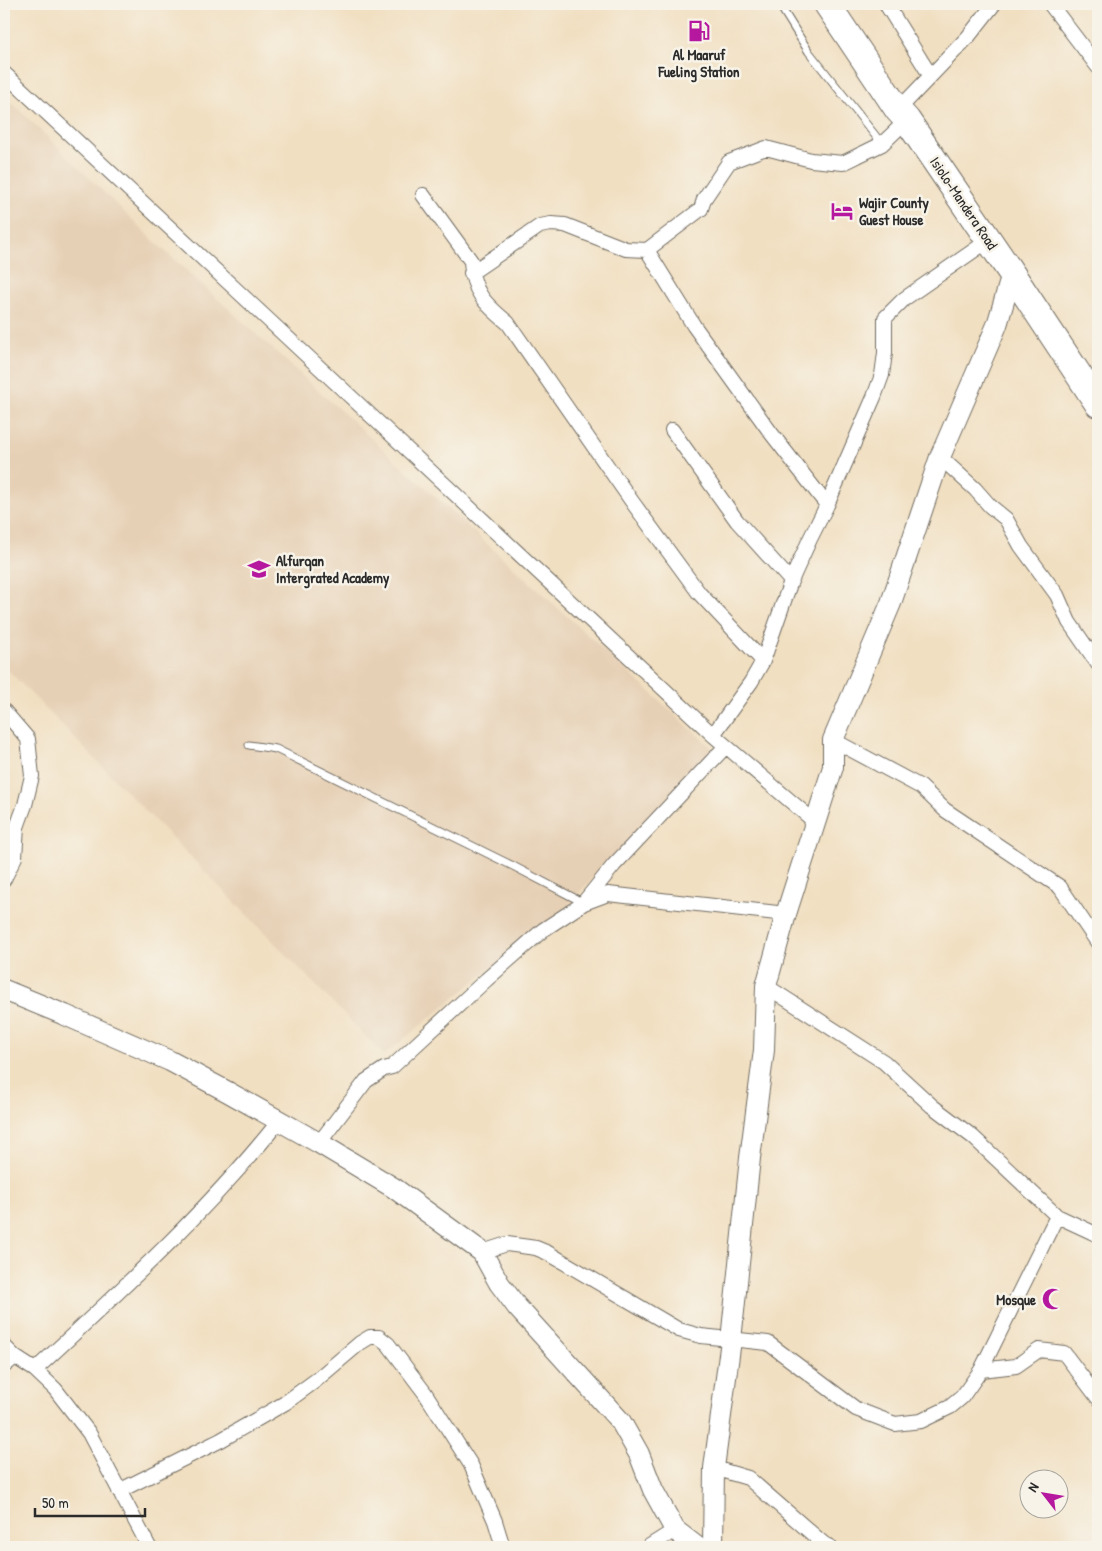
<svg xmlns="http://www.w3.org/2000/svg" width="1102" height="1551" viewBox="0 0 1102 1551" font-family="'Patrick Hand',sans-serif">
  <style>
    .built { fill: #e6d0b5 }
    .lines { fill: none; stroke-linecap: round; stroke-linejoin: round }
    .lane-casing { stroke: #706a60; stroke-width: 9 }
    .street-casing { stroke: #706a60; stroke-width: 16 }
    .secondary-casing { stroke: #706a60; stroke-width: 22 }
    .highway-casing { stroke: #706a60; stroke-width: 28 }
    .lane { stroke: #fff; stroke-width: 7 }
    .street { stroke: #fff; stroke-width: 14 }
    .secondary { stroke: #fff; stroke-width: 20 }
    .highway { stroke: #fff; stroke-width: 26 }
    .labels { text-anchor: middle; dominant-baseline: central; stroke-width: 5; stroke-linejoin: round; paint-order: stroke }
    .poi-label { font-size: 15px; font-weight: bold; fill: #2b2b2b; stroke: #f7f3e8; text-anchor: start }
    .street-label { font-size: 15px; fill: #2b2b2b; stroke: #f7f3e8 }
  </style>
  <rect width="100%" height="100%" fill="#f7f3e8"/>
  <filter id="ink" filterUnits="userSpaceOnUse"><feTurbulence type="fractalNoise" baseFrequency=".02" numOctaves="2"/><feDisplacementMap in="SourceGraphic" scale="10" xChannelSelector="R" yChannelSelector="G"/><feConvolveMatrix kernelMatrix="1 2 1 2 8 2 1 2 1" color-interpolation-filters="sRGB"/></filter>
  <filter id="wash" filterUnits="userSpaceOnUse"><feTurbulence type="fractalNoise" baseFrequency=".0096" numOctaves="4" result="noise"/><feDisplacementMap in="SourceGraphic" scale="20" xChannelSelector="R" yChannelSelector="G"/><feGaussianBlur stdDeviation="1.12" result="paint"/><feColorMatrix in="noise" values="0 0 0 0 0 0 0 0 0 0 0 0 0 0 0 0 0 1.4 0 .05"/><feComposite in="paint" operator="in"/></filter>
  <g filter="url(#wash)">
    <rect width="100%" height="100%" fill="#f1dfc1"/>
    <path class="built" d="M4,95L154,241L714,750L565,908L384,1055L4,666Z"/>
  </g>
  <g filter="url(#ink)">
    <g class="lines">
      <g class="lane-casing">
        <path id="lane" d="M779,4L809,52L882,144
          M249,745L276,749L513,866L584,903"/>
      </g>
      <g class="street-casing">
        <path id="street" d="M886,4L930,75
          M1050,4L1098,67
          M4,73L713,735L815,822
          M898,110L968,37L994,4
          M423,195L471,261C472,292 485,304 508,323L633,503L699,593L763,661
          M647,250L694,326L771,433L827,505
          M471,273L540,226L551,224L565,225L626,249L647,250L701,209L704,199L729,162L766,148L811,160L843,163L882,144L907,120
          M672,430L737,521L791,581
          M940,457L975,489L990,506L1006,519L1021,546L1057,595L1069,622L1098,664
          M4,711L28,739L32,776L25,805L17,827L15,857L4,879
          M713,735L751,682L763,661L791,581L810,539L827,505L874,397L882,375L885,353V318L904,299L989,240
          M833,740L921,787L945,810L1060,887L1098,943
          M584,902L614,865L726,746
          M766,986L884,1062L932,1106L973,1137L1057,1216L1098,1235
          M319,1143L366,1081L384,1069L392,1067L486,980L543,930L584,903L608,894L786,914
          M482,1252L507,1244L536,1248L548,1253L679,1330L701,1336L768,1343L856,1409L895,1424L921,1421L950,1407L962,1397L981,1370L1057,1216
          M4,1346L15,1357L35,1370L55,1389L89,1433L149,1547
          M4,1366L15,1357
          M35,1370C120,1291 207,1212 279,1121
          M981,1370L1016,1366L1039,1350L1064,1353L1098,1398
          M714,1468L748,1478L824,1544L830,1547
          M119,1491L221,1440L285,1403L315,1381L360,1343L370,1337H379L388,1344L425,1393L471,1465L495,1521L503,1547
          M648,1547L675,1530"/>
      </g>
      <g class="secondary-casing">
        <path id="secondary" d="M4,990L65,1015L170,1061L228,1092L319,1143L394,1188L482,1252L499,1283L517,1307L621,1422L639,1454L653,1490L675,1530L697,1547
          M713,1547L714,1468L731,1340L750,1158L764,1050L766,986L786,914L833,767V740L891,603L940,457L997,325L1012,274"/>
      </g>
      <g class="highway-casing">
        <path id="highway" d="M827,4L898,110L907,120L1012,274L1098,404"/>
      </g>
      <use href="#lane" class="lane"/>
      <use href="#street" class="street"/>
      <use href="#secondary" class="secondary"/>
      <use href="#highway" class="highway"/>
    </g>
  </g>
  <defs>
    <g id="fuel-bare" transform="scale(1.725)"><path d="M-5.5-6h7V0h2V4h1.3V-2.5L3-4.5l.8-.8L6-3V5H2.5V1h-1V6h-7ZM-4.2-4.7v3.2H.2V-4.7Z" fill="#b5179e" stroke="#f7f3e8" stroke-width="2.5" paint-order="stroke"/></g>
    <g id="hotel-bare" transform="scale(1.725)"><path d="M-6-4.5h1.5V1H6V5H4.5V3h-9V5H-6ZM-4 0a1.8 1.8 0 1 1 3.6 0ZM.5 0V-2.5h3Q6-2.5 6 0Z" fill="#b5179e" stroke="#f7f3e8" stroke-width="2.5" paint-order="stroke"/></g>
    <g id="school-bare" transform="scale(1.725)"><path d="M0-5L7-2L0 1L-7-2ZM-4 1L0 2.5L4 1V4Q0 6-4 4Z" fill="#b5179e" stroke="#f7f3e8" stroke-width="2.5" paint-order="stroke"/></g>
    <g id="mosque-bare" transform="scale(1.725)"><path d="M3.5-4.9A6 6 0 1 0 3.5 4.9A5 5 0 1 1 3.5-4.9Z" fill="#b5179e" stroke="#f7f3e8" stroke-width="2.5" paint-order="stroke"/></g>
  </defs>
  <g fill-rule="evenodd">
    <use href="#fuel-bare" x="699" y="31"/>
    <use href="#hotel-bare" x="842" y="211"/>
    <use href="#school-bare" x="259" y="569"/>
    <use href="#mosque-bare" x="1053" y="1299"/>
  </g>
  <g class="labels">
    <g class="poi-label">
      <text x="699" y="54" text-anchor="middle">Al Maaruf<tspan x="699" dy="17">Fueling Station</tspan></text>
      <text x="859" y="202">Wajir County<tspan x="859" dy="17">Guest House</tspan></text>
      <text x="276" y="560">Alfurqan<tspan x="276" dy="17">Intergrated Academy</tspan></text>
      <text x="1036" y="1299" text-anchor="end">Mosque</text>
    </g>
    <g class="street-label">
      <text transform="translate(964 203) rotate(56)">Isiolo-Mandera Road</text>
    </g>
  </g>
  <rect width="1102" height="1551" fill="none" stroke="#f7f3e8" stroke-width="20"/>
  <g transform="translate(1044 1494) rotate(301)"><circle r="24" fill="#f7f3e8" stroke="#a5a39c"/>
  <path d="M0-4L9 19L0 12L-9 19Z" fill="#b5179e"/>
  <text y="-8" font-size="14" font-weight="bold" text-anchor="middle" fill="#2b2b2b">N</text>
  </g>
  <path d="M35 1508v8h110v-8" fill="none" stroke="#2b2b2b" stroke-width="2.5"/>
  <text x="42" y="1508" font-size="15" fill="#2b2b2b" stroke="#f7f3e8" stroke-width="4" paint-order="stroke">50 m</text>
</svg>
